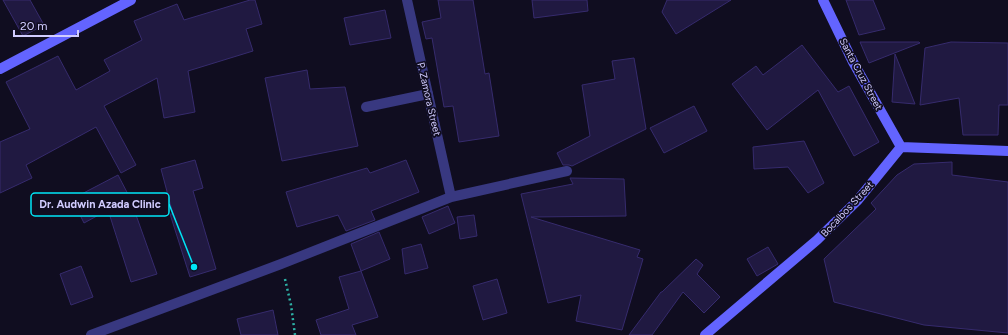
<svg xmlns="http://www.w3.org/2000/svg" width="1008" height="335" viewBox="0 0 1008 335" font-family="Figtree,sans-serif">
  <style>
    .building { fill: #201941; stroke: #362b6d }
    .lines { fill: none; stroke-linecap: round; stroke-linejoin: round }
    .path { stroke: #2db2a6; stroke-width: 2.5; stroke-dasharray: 2 3; stroke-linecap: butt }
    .lane { stroke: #383880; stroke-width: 10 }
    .street { stroke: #383880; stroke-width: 10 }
    .secondary { stroke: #6364ff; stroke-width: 10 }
    .labels { text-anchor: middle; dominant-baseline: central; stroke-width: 3.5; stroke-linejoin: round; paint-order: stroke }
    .street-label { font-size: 10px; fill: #d1ccff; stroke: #100d20 }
    .leader { fill: none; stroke: #00e6f7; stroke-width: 1.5 }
    .callout-dot { fill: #00e6f7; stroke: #100d20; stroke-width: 1.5 }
    .callout { fill: #100d20; stroke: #00e6f7; stroke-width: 1.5 }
    .callout-label { font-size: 11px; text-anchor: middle; font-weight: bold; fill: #d1ccff }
  </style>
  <rect width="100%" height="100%" fill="#100d20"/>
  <path class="building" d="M3,0H30L44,25L23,36Z
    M250,0H255L262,24L246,29L253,51L188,71L195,112L164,118L157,78L104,106L136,165L121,173L96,127L26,165L32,178L0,193V142L30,129L6,82L58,56L76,90L110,71L104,60L142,40L134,21L177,4L184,20Z
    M438,0H473L485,74L489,73L499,136L459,142L453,106L444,107L432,38L426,39L422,22L441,18Z
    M532,0H587L588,11L534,18Z
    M667,0H731L676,34L662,12Z
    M846,0H873L885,29L859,35Z
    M385,10L391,38L350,45L344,18Z
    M860,42H919L920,43L869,63Z
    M951,42L1008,43V105H999L998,135H963L959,98L920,105L925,48Z
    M802,45L838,92L849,86L879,142L854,156L818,90L767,130L732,84L756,66L763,75Z
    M895,54L915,104L892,102Z
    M634,58L646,129L572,166L569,165H563L557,153L590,136L582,85L615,79L612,61Z
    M307,70L310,89L345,87L358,146L282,161L265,78Z
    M694,106L707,131L664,153L650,128Z
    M804,141L824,183L808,193L788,167L754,169L753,147Z
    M195,160L203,188L193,191L216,269L190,277L170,214H173L161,169Z
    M406,160L419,192L371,211L375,220L346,231L338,215L297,227L286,192L367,168L370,173Z
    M952,162V175L1008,182V333L924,325L834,302L824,259L876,209L871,203L897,175L914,164Z
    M118,175L130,198L157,274L131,282L108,210L84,223L72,199Z
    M570,178L624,179L626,216L531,217L640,250L637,257L643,259L622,330L576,321L581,295L548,303L521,194L573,184Z
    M448,206L455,223L429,234L422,217Z
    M474,215L477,236L460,239L457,217Z
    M379,232L390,259L361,271L351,244Z
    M421,244L428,268L405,274L402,249Z
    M768,247L778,264L757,276L747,259Z
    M696,259L703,265L697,274L720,297L704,313L683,292L652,335H629L661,292H662Z
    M81,266L93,297L71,305L60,274Z
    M361,271L378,317L352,325L356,335H321L316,320L349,309L339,277Z
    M497,279L507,313L483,320L473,286Z
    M273,310L278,335H241L237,319Z"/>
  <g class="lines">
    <path class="path" d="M285,279L291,305L295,335"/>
    <path class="lane" d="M366,107L428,94"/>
    <path class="street" d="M407,0L451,197
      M91,335L281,264L451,197L567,171"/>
    <path class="secondary" d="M823,0L853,62L901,147
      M0,69L131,0
      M705,335L817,240L857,201L901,147L1008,151"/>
  </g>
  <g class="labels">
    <g class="street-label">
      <text transform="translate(861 74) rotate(62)">Santa Cruz Street</text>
      <text transform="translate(429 99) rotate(77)">P. Zamora Street</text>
      <text transform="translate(847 209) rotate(-47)">Bocalbos Street</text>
    </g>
  </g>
  <path class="leader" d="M194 267L169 204"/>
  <circle class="callout-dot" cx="194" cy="267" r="4"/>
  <rect class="callout" x="31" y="193" width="138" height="23" rx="4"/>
  <g class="callout-label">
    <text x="100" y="208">Dr. Audwin Azada Clinic</text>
  </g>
  <path d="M14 30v6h64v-6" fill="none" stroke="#d1ccff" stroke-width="2"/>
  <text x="20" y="30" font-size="12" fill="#d1ccff" stroke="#100d20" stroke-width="3" paint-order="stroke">20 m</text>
</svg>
